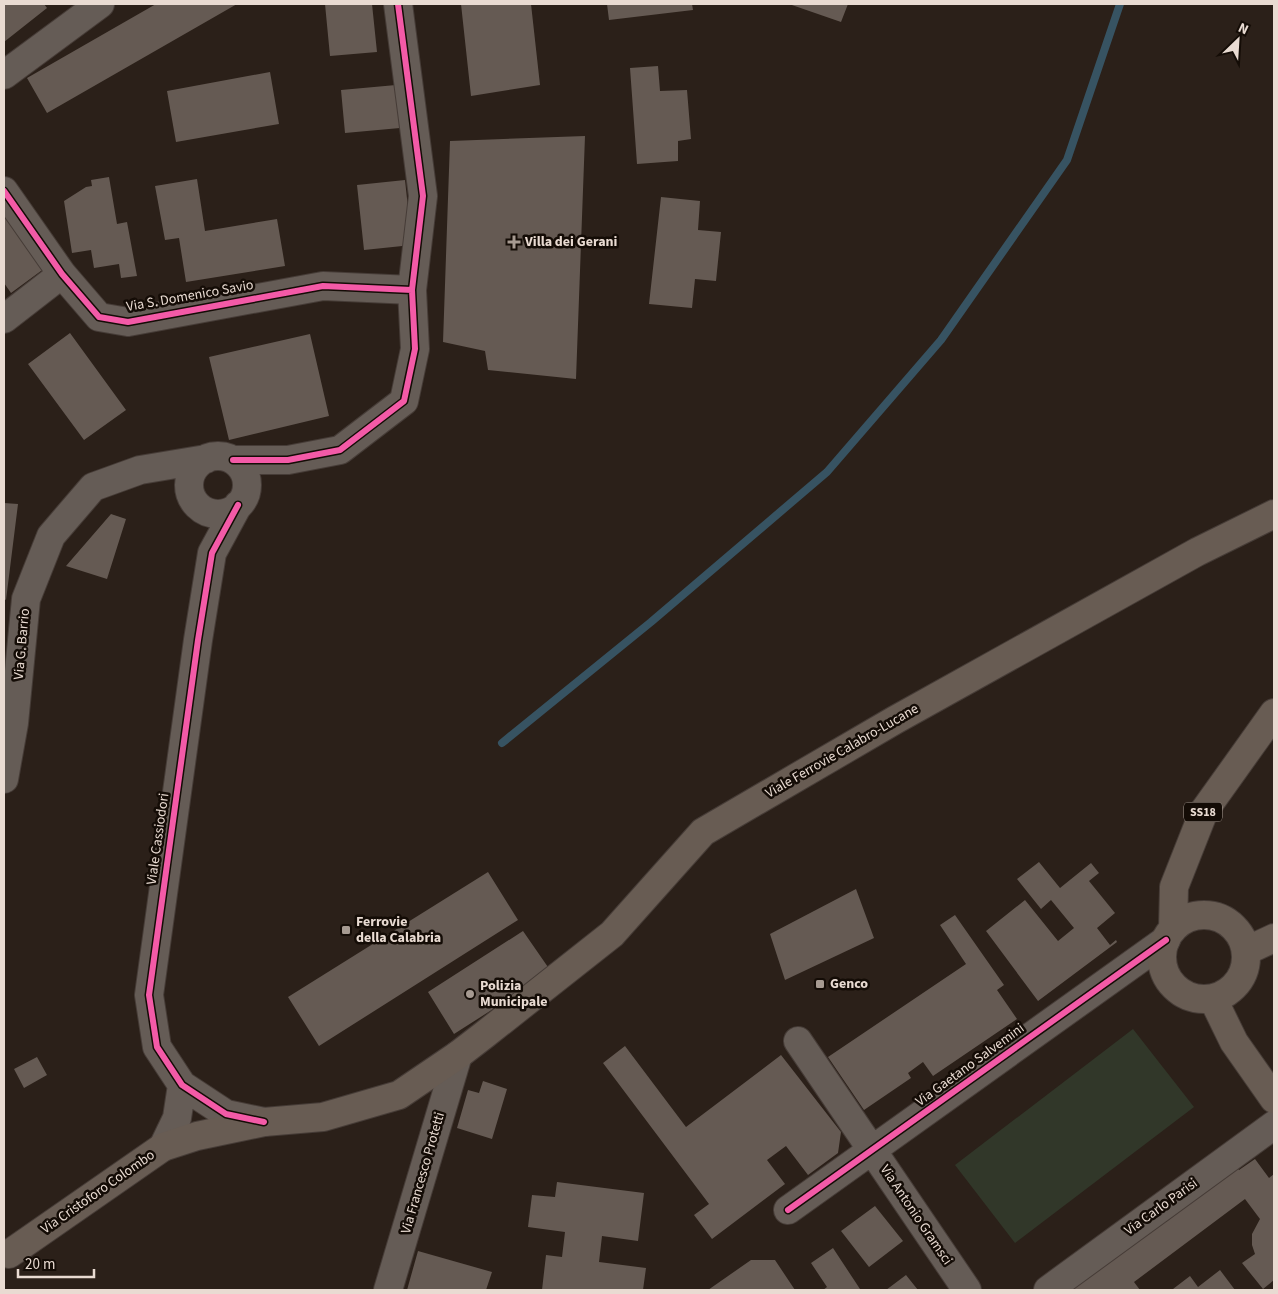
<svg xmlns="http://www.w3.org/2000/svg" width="1278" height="1294" viewBox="0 0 1278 1294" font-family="'Source Sans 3',sans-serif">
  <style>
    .green { fill: #313729 }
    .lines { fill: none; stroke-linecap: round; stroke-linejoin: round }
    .stream { stroke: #375362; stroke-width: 8 }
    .building { fill: #655a53 }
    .minor-casing { stroke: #463c37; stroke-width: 30 }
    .major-casing { stroke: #463c37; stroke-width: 30 }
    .minor { stroke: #655c56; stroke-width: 28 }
    .major { stroke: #685c53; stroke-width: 28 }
    .cycleway-casing { stroke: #140c06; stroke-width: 9 }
    .cycleway { stroke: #f35aa7; stroke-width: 6 }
    .poi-dot { fill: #a69a91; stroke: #140c06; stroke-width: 2 }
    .labels { text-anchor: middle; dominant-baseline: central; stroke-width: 5; stroke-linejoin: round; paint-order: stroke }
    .shield { fill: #140c06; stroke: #a99d95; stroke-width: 1 }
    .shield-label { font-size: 12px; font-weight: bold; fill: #e9dbd2 }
    .poi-label { font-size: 14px; font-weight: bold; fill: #e9dbd2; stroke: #140c06; text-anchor: start }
    .street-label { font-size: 14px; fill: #e9dbd2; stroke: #140c06 }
  </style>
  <rect width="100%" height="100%" fill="#2b2019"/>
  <path class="green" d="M1133,1029L1194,1107L1015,1243L955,1165Z"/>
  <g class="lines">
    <path class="stream" d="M502,743L651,622L827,472L941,340L1067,160L1120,4"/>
  </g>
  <path class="building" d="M4,4H44L47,8L4,42Z
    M156,4H237L47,113L27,78Z
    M325,4H372L377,52L330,56Z
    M461,4H531L540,85L471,96Z
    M607,4H692L693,10L609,20Z
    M789,4H848L841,22Z
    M658,66L660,91L687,90L691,139L678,141V161L637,164L630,68Z
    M270,72L279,124L176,142L167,91Z
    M396,85L400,128L345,133L341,90Z
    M585,136L576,379L488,370L485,351L443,342L450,141Z
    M109,177L117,224L127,222L137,276L121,278L119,264L94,268L91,250L72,253L64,201L86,187L92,186L91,180Z
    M197,179L205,231L277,219L285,266L186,282L179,238L165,240L155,186Z
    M405,180L412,245L364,250L357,185Z
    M661,197L700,201L698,230L721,232L716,281L695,279L692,308L649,304Z
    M6,218L45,268L11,293L4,283V220Z
    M70,333L126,410L84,440L28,364Z
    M310,334L329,416L229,440L209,357Z
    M4,503L18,504L6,600L4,599Z
    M111,514L126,519L107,579L66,566Z
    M1039,862L1060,888L1091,863L1099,873L1089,881L1115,913L1097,928L1110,945L1116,940L1117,942L1038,1001L986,931L1025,900L1058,941L1074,928L1051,900L1041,909L1017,879Z
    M488,872L518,920L319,1046L288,997Z
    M856,889L874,938L785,980L770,934Z
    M955,915L1004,985L997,990L1017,1019L933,1076L923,1062L908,1073L911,1078L864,1110L828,1057L966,964L940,925Z
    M523,931L550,970L512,997L454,1034L428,992Z
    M625,1046L686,1127L781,1055L841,1132L838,1153L808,1175L786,1146L767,1160L785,1184L712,1239L694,1215L709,1204L603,1063Z
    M37,1057L47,1075L24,1088L14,1069Z
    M483,1081L507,1089L492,1139L457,1128L468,1090L479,1093Z
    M1231,1159L1239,1170L1255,1159L1269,1178L1274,1174V1280L1263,1289L1242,1263L1255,1254L1252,1245V1234L1260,1219L1245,1199L1134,1282L1140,1290H1056L1160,1214L1166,1222L1188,1205L1181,1195Z
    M557,1182L644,1193L638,1241L602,1236L599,1262L646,1268L643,1290H542L546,1255L562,1257L565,1232L528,1227L532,1195L555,1197Z
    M875,1206L903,1241L869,1267L841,1231Z
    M833,1248L860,1289L858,1290H823L827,1287L811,1263Z
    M418,1251L492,1272L486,1290H407Z
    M751,1260H775L795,1290H708Z
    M1220,1270L1235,1290H1174L1173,1289L1190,1276L1198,1287Z
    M906,1275L918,1290H886Z"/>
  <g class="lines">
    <g class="minor-casing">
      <path id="minor" d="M4,75L100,4
        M4,191L62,274L99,317L128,322L323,286L412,290
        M4,319L62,274
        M189 485a29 29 0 1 1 58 0a29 29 0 1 1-58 0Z
        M233,460H288L340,450L404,401L415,349L412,290L423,196L398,4
        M238,505L212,553L198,640L149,995L157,1047L182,1085L226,1114L264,1122
        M4,779L14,723L26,599L51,536L93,487L140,470L206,459
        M798,1041L967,1290
        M163,1147L177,1118L182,1085
        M788,1210L1166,940
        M388,1290L458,1055
        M1048,1290L1274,1125"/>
    </g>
    <g class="major-casing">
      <path id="major" d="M1162 957a42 42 0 1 1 84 0a42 42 0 1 1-84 0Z
        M1173,929L1174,887L1204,811L1274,713
        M1246,951L1274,938
        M1213,999L1234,1042L1274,1099
        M9,1254L163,1147L197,1136L264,1122L323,1117L399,1095L458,1055L484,1035L612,934L703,832L895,720L1197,552L1274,514"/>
    </g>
    <use href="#minor" class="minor"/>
    <use href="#major" class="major"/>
    <g class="cycleway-casing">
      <path id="cycleway" d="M4,191L62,274L99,317L128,322L323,286L412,290
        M233,460H288L340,450L404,401L415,349L412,290L423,196L398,4
        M238,505L212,553L198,640L149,995L157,1047L182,1085L226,1114L264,1122
        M788,1210L1166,940"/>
    </g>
    <use href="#cycleway" class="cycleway"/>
  </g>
  <g class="poi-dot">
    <path d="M511.5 234.5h5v5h5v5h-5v5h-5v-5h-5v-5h5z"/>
    <rect x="341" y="925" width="10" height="10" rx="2.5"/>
    <rect x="815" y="979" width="10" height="10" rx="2.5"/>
    <circle cx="470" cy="994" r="5"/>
  </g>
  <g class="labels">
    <rect class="shield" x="1184" y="802.5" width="38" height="19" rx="4"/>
    <g class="shield-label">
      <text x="1203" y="812">SS18</text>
    </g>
    <g class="poi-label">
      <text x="525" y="242">Villa dei Gerani</text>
      <text x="356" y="922">Ferrovie<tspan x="356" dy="16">della Calabria</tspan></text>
      <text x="830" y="984">Genco</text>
      <text x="480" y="986">Polizia<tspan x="480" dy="16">Municipale</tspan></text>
    </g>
    <g class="street-label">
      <text transform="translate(190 296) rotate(-10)">Via S. Domenico Savio</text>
      <text transform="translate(22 644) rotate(-85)">Via G. Barrio</text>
      <text transform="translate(842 751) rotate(-30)">Viale Ferrovie Calabro-Lucane</text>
      <text transform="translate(158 839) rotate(-82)">Viale Cassiodori</text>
      <text transform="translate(970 1065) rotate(-36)">Via Gaetano Salvemini</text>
      <text transform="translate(423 1173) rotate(-74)">Via Francesco Protetti</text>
      <text transform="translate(98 1192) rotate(-35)">Via Cristoforo Colombo</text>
      <text transform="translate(1161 1207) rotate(-36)">Via Carlo Parisi</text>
      <text transform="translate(916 1215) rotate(56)">Via Antonio Gramsci</text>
    </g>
  </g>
  <rect width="1278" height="1294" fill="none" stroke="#e9dbd2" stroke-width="10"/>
  <g transform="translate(1238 40) rotate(25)" stroke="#140c06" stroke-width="4" paint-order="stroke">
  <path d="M0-4L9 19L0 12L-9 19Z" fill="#e9dbd2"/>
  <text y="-8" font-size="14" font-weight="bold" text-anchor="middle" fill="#e9dbd2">N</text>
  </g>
  <path d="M18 1269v8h76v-8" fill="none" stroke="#e9dbd2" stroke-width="2.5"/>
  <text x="25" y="1269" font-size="15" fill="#e9dbd2" stroke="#140c06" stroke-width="4" paint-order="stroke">20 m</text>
</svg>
